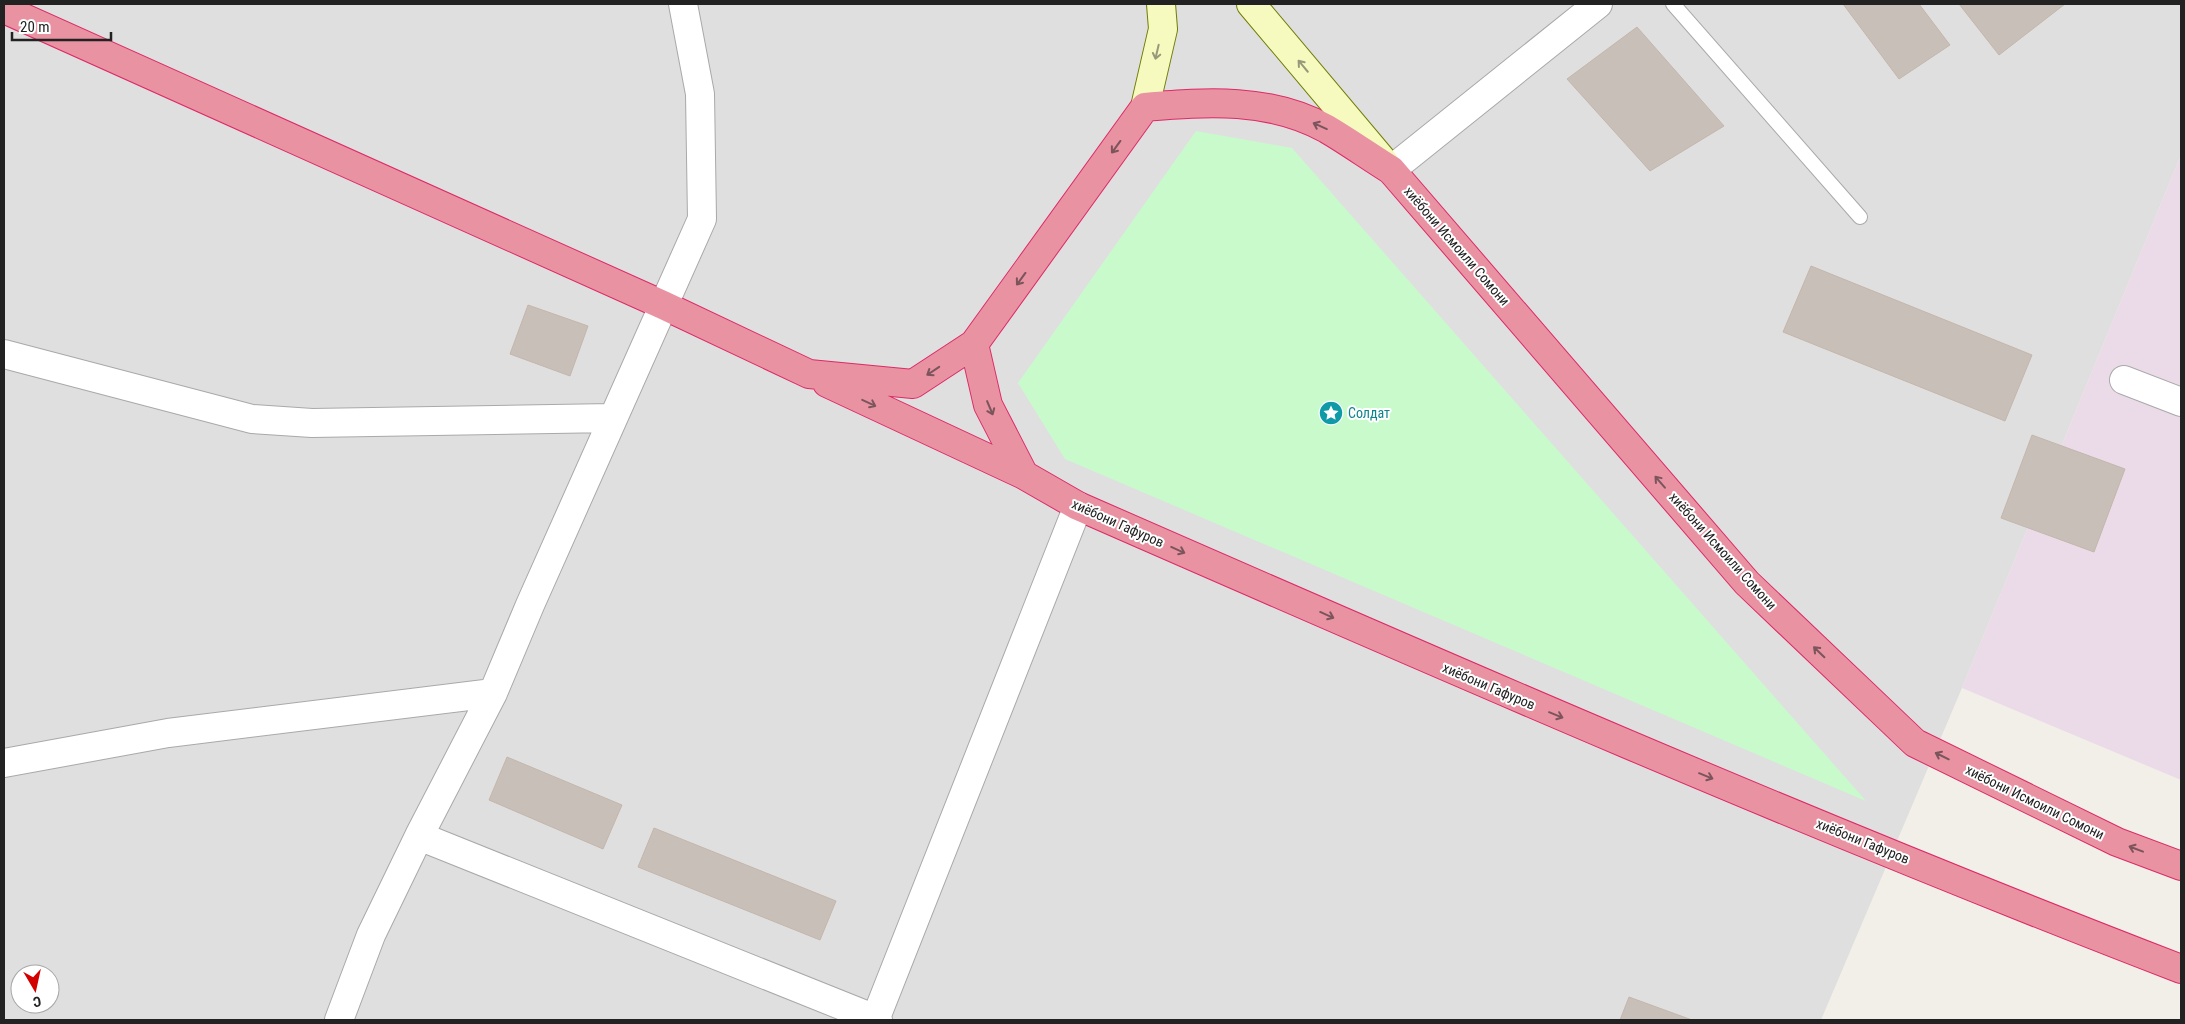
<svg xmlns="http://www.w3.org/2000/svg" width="2185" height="1024" viewBox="0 0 2185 1024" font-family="'Roboto Condensed',sans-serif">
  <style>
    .residential { fill: #e0dfdf; fill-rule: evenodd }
    .industrial { fill: #ebdbe8 }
    .park { fill: #c8facc }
    .building { fill: #c7bfb8; stroke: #c4b6ab }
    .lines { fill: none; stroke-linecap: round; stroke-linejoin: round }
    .lane-casing { stroke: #a9a9a9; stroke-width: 16 }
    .street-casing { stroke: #a9a9a9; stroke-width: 30 }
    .secondary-casing { stroke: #707d05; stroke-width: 30 }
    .highway-casing { stroke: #dc2a67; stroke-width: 30 }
    .lane { stroke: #fff; stroke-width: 14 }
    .street { stroke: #fff; stroke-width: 28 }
    .secondary { stroke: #f7fabf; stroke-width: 28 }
    .highway { stroke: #e892a2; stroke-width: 28 }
    .oneway { stroke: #979978 }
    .oneway2 { stroke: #7b545c }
    .labels { text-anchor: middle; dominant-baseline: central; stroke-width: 4; stroke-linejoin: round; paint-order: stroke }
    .street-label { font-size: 14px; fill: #222; stroke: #fff }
    .culture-label { font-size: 14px; fill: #0d838f; stroke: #fff; text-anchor: start }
  </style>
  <rect width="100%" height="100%" fill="#f2efe9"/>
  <path class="residential" d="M4,4H2181V155L1962,688L1821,1020H4ZM20,974H50V1004H20Z"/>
  <path class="industrial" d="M2181,155V780L1962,688Z"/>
  <path class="park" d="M1196,131L1292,148L1866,801L1065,459L1018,383Z"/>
  <path class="building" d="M1843,4H1919L1950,45L1899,79Z
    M1959,4H2065L1999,55Z
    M1637,27L1724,126L1650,171L1567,79Z
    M1811,266L2032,355L2005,421L1783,332Z
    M528,305L588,326L570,376L510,354Z
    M2032,435L2125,469L2094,552L2001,518Z
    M507,757L622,805L603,849L489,800Z
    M654,828L836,901L820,940L638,867Z
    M1629,997L1692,1020H1620Z"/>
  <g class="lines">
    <g class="lane-casing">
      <path id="lane" d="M1673,4L1860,217"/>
    </g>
    <g class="street-casing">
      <path id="street" d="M1391,170L1598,4
        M4,354L252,419L312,423L612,418
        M2124,380L2181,402
        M4,763L168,733L493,693
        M419,836L878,1020
        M339,1020L371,935L419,836L493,693L530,605L702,219L700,94L683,4
        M875,1020L1078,506"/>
    </g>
    <g class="secondary-casing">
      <path id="secondary" d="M1251,4L1384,162
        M1145,107L1163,29L1161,4"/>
    </g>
    <g class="highway-casing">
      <path id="highway" d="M4,9L663,305L809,374L913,384L974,344L1145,107C1207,102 1270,97 1327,129C1349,142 1370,157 1391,170L1747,583L1915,743L2117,842L2181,866
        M974,344L988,405L1024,475
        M827,383L1024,475L1078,506C1443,666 1809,826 2181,969"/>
    </g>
    <use href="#lane" class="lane"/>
    <use href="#street" class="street"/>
    <use href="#secondary" class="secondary"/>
    <use href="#highway" class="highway"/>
  </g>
  <defs><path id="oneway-shaft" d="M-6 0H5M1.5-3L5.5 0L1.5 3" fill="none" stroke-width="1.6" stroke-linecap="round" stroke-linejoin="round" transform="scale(1.25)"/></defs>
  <g class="oneway">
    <use href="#oneway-shaft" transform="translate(1157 52) rotate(103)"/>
    <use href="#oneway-shaft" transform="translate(1303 66) rotate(-130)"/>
  </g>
  <g class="oneway2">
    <use href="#oneway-shaft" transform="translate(1320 126) rotate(-156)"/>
    <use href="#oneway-shaft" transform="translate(1116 147) rotate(126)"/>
    <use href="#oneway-shaft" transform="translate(1021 279) rotate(126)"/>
    <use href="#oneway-shaft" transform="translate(933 371) rotate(146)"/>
    <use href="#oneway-shaft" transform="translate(869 403) rotate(25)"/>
    <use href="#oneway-shaft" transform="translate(990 408) rotate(67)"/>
    <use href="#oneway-shaft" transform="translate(1660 482) rotate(-131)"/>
    <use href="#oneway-shaft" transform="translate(1178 550) rotate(24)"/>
    <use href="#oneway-shaft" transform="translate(1327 615) rotate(24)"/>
    <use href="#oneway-shaft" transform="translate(1819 652) rotate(-136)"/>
    <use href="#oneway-shaft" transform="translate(1556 715) rotate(22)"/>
    <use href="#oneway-shaft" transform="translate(1942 756) rotate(-154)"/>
    <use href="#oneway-shaft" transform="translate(1706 776) rotate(22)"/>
    <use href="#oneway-shaft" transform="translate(2136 849) rotate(-159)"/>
  </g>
  <defs>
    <g id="sight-disc" transform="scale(1.25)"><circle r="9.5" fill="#0f9aa8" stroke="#fff"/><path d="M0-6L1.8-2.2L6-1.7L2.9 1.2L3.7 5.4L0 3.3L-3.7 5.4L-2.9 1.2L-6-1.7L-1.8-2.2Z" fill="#fff"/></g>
  </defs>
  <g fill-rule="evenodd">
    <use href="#sight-disc" x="1331" y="413"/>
  </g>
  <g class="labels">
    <g class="street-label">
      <text transform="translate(1457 246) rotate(49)">хиёбони Исмоили Сомони</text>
      <text transform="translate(1118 523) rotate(24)">хиёбони Гафуров</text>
      <text transform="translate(1723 551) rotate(48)">хиёбони Исмоили Сомони</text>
      <text transform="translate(1489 686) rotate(23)">хиёбони Гафуров</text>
      <text transform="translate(2035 802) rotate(26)">хиёбони Исмоили Сомони</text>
      <text transform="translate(1863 841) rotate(22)">хиёбони Гафуров</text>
    </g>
    <g class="culture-label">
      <text x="1348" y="413">Солдат</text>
    </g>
  </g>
  <rect width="2185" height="1024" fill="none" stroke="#222222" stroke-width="10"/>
  <g transform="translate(35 989) rotate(171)"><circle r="24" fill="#ffffff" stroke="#a7a7a7"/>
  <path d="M0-4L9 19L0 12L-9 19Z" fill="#d40000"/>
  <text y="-8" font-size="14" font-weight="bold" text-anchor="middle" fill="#222222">С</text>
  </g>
  <path d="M12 32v8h99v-8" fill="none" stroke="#222222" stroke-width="2.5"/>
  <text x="20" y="32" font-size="15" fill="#222222" stroke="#ffffff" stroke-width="4" paint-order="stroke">20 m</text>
</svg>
